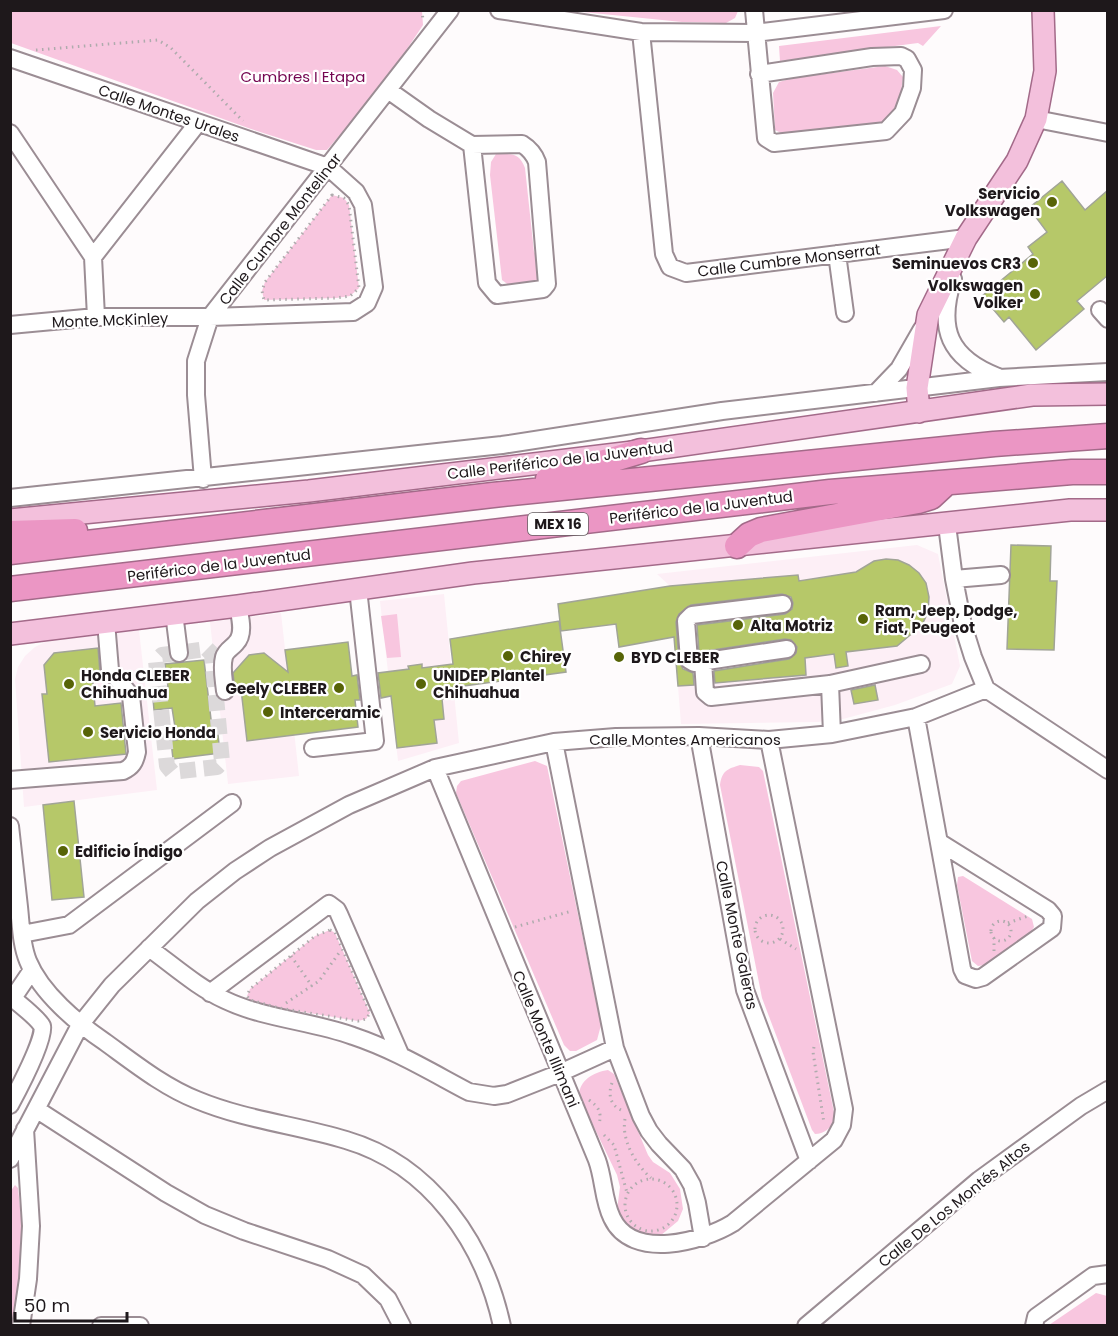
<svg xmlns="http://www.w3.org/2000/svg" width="1118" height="1336" viewBox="0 0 1118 1336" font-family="Poppins,sans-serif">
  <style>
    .built { fill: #fdeff6 }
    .green { fill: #f8c6df }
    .building { fill: #b6c869; stroke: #a1a497; stroke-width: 1.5 }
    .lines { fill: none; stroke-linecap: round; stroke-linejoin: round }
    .minor-tunnel { stroke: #dcd9da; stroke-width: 16; stroke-dasharray: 16 8; stroke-linecap: butt }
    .minor-casing { stroke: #9b8d94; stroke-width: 20 }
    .major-casing { stroke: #a36a89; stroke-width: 24 }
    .highway-casing { stroke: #a36a89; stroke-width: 27 }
    .path { stroke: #afabad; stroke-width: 3; stroke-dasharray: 1.5 4.5; stroke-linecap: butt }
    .minor { stroke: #fff; stroke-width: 16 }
    .major { stroke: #f3c0dc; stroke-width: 21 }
    .highway { stroke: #eb96c4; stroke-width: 24 }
    .poi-dot { fill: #576407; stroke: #fff; stroke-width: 2 }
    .labels { text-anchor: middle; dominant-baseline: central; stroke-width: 4.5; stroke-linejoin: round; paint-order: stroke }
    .shield { fill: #fff; stroke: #625d5f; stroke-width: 1.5 }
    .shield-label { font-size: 14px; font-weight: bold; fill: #1e181b }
    .park-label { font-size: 15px; fill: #740651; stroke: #fff }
    .street-label { font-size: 15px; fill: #1e181b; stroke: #fff }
    .poi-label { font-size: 15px; font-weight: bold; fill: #1e181b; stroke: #fff; text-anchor: start }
  </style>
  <rect width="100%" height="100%" fill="#fefbfc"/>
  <path class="built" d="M917,545L938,554L960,666L952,684L895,705L843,719L818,722L681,724L670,586L657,574Z
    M444,594L459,743L398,761L380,601Z
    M281,613L299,776L228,784L210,622Z
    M139,630L157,790L24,807L15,679L18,667L25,656L35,647L45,642Z"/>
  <path class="green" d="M11,11H422L423,25L385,82L327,150H316L251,129L11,43Z
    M573,11H738L735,18L726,23L682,22Z
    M941,26L923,46L918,43L780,61L779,46Z
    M885,66L897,70L903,77L900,100L885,122L869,127L787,136L775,130L773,93L779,82L793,78Z
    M496,154C511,154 519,152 525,168L534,252C544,261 543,268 538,280L510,286L502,280L490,175L491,162Z
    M332,195L344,198L349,205L359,288L350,296L336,298L264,300L262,291L265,282Z
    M397,614L401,657L387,658L381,616Z
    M535,761L547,766L601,1025L597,1040L576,1051H570L564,1045L456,793L457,786L461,781Z
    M740,765L759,767L763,771L835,1117V1121C830,1128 824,1134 815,1134L812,1130L762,998L720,785C722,771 727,769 740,765Z
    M963,876L1032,919L1034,927L1030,933L985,965L978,966L972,961L957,885L958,877Z
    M330,930L335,933L370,1013L366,1019L358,1021L279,1008L250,1000L247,996L250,989L315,936Z
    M608,1070L614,1074L648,1155L653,1162L670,1173L680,1189L683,1209L678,1221L660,1236L647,1238L626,1227L617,1210L620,1187L617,1175L579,1096C579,1080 594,1072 608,1070Z
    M15,1185L18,1188L25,1254L13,1318L11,1323L10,1192Z
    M1096,1293L1107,1296V1325H1049Z"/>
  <path class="building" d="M1062,181L1085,210L1107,191V276L1077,301L1084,309L1036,350L1009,317L1004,322L982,296L1033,254L1028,247L1047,232L1029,208Z
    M1011,545L1051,546L1050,581H1057L1054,650L1007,649Z
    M886,559L898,560L909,565L919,573L926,583L929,597L928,612L922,625L897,646L846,652L848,666L836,668L834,654L805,658L806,675L715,683L714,671L789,659L796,653L797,647L791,640L785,639L699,652L697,625L785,614L792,609L793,603L791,597L782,594L691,605L679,614L676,622L679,661L683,669L693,673L694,685L678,686L674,637L619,647L616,624L561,631L558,604L670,586L798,575L799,581L856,572L874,561Z
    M559,621L566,672L449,688L451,698L442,699L444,719L434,720L437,743L397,748L391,696L381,698L378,673L409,669L408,666L422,664V668L453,664L450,639Z
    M348,642L352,676L357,675L360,700H355L358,727L247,741L241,689L235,690L233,673L249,655L264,653L288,672L285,650Z
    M98,648L100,673L92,674L95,706L121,703L126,754L49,762L42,694H47L44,665L54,653Z
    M204,660L213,736L218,735L220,753L173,759L171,741L177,740L172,708L154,710L152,688L168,687L165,664Z
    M875,685L878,700L854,704L851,690Z
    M74,801L84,897L52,900L43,805Z"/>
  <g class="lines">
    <path class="minor-tunnel" d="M207,649L212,654L222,762L217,767L172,772L167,766L156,661L162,655Z"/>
    <g class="minor-casing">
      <path id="minor" d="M499,10L641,32L755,33L944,10
        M754,10L766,138L774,143L886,131L903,113L912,88L913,70L907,59L901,56L872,57L759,74
        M641,32L664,254L670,267L686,273L966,238L963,246
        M10,58L328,167L356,192L363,205L374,287L367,303L353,312L210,317H96L10,325
        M388,90L429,119L472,145L487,283L497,295L543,289L547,284L537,162C534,154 530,149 522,144L472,145
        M1036,119L1108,133
        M10,133L93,257L96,317
        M837,254L845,313
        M93,257L197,124
        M953,279C937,329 949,358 998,377
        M1100,310L1108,319
        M876,393L899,369L922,329
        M203,479L196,395V361L210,317L450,10
        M10,498L502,445L722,411L999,378L1108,372
        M947,525L954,579L963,625L973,657L986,689L1108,770
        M954,579L1001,575
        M783,604L692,615L686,621L689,660L694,663L787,649
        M174,613L179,653
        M703,661L705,692L711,697L830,684L921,664
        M830,684L832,734
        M225,691C224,680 221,668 224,657C226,650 232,648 236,643C245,634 240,617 238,606
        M916,717L962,969L965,975L976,979L983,977L1052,928L1053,916L1048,910L939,842
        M699,736L745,990L809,1161
        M554,742L615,1048L641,1116L649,1131L659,1144L683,1169L692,1185L697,1203L703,1238
        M313,748L375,741L358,589
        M435,768L597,1160C604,1179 603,1200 612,1218C632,1261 702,1242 733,1223L834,1140L842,1125L844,1109L769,740
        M10,780L123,771C132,767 135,762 137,752L131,696L110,670L106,622
        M10,826C13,853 16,880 19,907C21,925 21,944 28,961C41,993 77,1023 105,1042C134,1063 164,1087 197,1100C245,1120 297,1125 346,1140C431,1165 484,1243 502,1326
        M22,934L69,925L232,803
        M149,948C174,966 197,987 225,1000C265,1019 312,1021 353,1036C395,1050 431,1072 469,1092L494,1096L507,1094L560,1073L615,1048
        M210,993L329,904L337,910L339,914L400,1054
        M10,996C18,1003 38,1018 42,1026C46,1038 17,1092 10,1105
        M13,998L32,970
        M36,1109L166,1193L205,1215L244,1231L328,1259L363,1275L388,1299L402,1326
        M10,1159L80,1025L112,985L197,901L235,871L270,848L349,805L435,768L554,742L616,737L699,736L769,740L832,734L916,717L986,689
        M21,1326L28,1279L31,1226L25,1129
        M101,1326H140
        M806,1326L979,1180L1081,1106L1108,1090
        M1034,1326L1036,1317L1093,1276L1108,1274"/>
    </g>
    <g class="major-casing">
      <path id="major" d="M919,412L917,388L928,315L966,238L1017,161L1036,119L1045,71L1043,10
        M10,520L309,491L641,451L1032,395L1108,394
        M10,634L238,606L473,573L1070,510H1108"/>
    </g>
    <g class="highway-casing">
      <path id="highway" d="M548,479L641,451
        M10,533L75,531
        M737,546L749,535L761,530L918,501L931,497L945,484
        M10,552L493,495L994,444L1108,436
        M10,589L830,492L1072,472H1108"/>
    </g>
    <path class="path" d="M422,10L423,21
      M36,50L158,40L171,48L243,121
      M332,195L344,198L349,205L359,288L350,296L336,298L264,300L262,291L265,282Z
      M755 929a14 14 0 1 1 28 0a14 14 0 1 1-28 0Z
      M991 931a10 10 0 1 1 20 0a10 10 0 1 1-20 0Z
      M1008,923L1028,916
      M515,927L572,911
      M330,930L335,932L370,1013L366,1019L358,1021L279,1008L250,1000L247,996L250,989L315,936Z
      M780,939L796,949
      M994,951V938
      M291,956L312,986
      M286,1003L319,981L339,953
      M814,1047L813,1052L824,1123
      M612,1083C608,1094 610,1105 621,1110
      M589,1100C599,1107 602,1113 599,1124
      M625,1119C621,1140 636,1165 651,1178
      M604,1135L614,1145L627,1193
      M625 1205a26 26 0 1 1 52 0a26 26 0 1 1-52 0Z"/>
    <use href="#minor" class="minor"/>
    <use href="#major" class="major"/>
    <use href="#highway" class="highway"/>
  </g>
  <g class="poi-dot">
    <circle cx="1052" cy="202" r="6"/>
    <circle cx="1033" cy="263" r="6"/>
    <circle cx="1035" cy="294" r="6"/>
    <circle cx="863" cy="619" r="6"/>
    <circle cx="738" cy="625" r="6"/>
    <circle cx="508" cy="656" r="6"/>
    <circle cx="619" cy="657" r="6"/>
    <circle cx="69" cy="684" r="6"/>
    <circle cx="421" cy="684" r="6"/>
    <circle cx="339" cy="688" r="6"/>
    <circle cx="268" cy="712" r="6"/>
    <circle cx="88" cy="732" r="6"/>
    <circle cx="63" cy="851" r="6"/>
  </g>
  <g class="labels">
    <rect class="shield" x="528" y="513" width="60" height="22" rx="4.5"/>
    <g class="shield-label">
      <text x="558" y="524">MEX 16</text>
    </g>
    <g class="park-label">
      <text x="303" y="76">Cumbres I Etapa</text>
    </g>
    <g class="street-label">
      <text transform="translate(169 113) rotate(19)">Calle Montes Urales</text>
      <text transform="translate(280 229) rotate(-52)">Calle Cumbre Montelinar</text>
      <text transform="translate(789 260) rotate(-7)">Calle Cumbre Monserrat</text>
      <text transform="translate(110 320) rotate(-2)">Monte McKinley</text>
      <text transform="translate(560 460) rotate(-7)">Calle Periférico de la Juventud</text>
      <text transform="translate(701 507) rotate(-7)">Periférico de la Juventud</text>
      <text transform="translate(219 565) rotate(-7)">Periférico de la Juventud</text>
      <text x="685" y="739">Calle Montes Americanos</text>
      <text transform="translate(737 935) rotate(78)">Calle Monte Galeras</text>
      <text transform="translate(546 1039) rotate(67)">Calle Monte Illimani</text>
      <text transform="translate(954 1204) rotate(-39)">Calle De Los Montés Altos</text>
    </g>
    <g class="poi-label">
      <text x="1040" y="193" text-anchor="end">Servicio<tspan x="1040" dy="17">Volkswagen</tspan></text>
      <text x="1021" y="263" text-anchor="end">Seminuevos CR3</text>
      <text x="1023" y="285" text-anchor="end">Volkswagen<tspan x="1023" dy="17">Volker</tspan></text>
      <text x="875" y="610">Ram, Jeep, Dodge,<tspan x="875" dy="17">Fiat, Peugeot</tspan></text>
      <text x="750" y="625">Alta Motriz</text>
      <text x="520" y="656">Chirey</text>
      <text x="631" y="657">BYD CLEBER</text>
      <text x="81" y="675">Honda CLEBER<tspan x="81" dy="17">Chihuahua</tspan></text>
      <text x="433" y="675">UNIDEP Plantel<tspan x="433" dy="17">Chihuahua</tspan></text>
      <text x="327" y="688" text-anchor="end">Geely CLEBER</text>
      <text x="280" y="712">Interceramic</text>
      <text x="100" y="732">Servicio Honda</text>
      <text x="75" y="851">Edificio Índigo</text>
    </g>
  </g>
  <rect width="1118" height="1336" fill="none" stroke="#1e181b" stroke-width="24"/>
  <path d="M15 1312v9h112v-9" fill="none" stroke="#1e181b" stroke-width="3"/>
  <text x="24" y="1312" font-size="18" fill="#1e181b" stroke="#ffffff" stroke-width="4.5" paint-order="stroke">50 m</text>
</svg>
